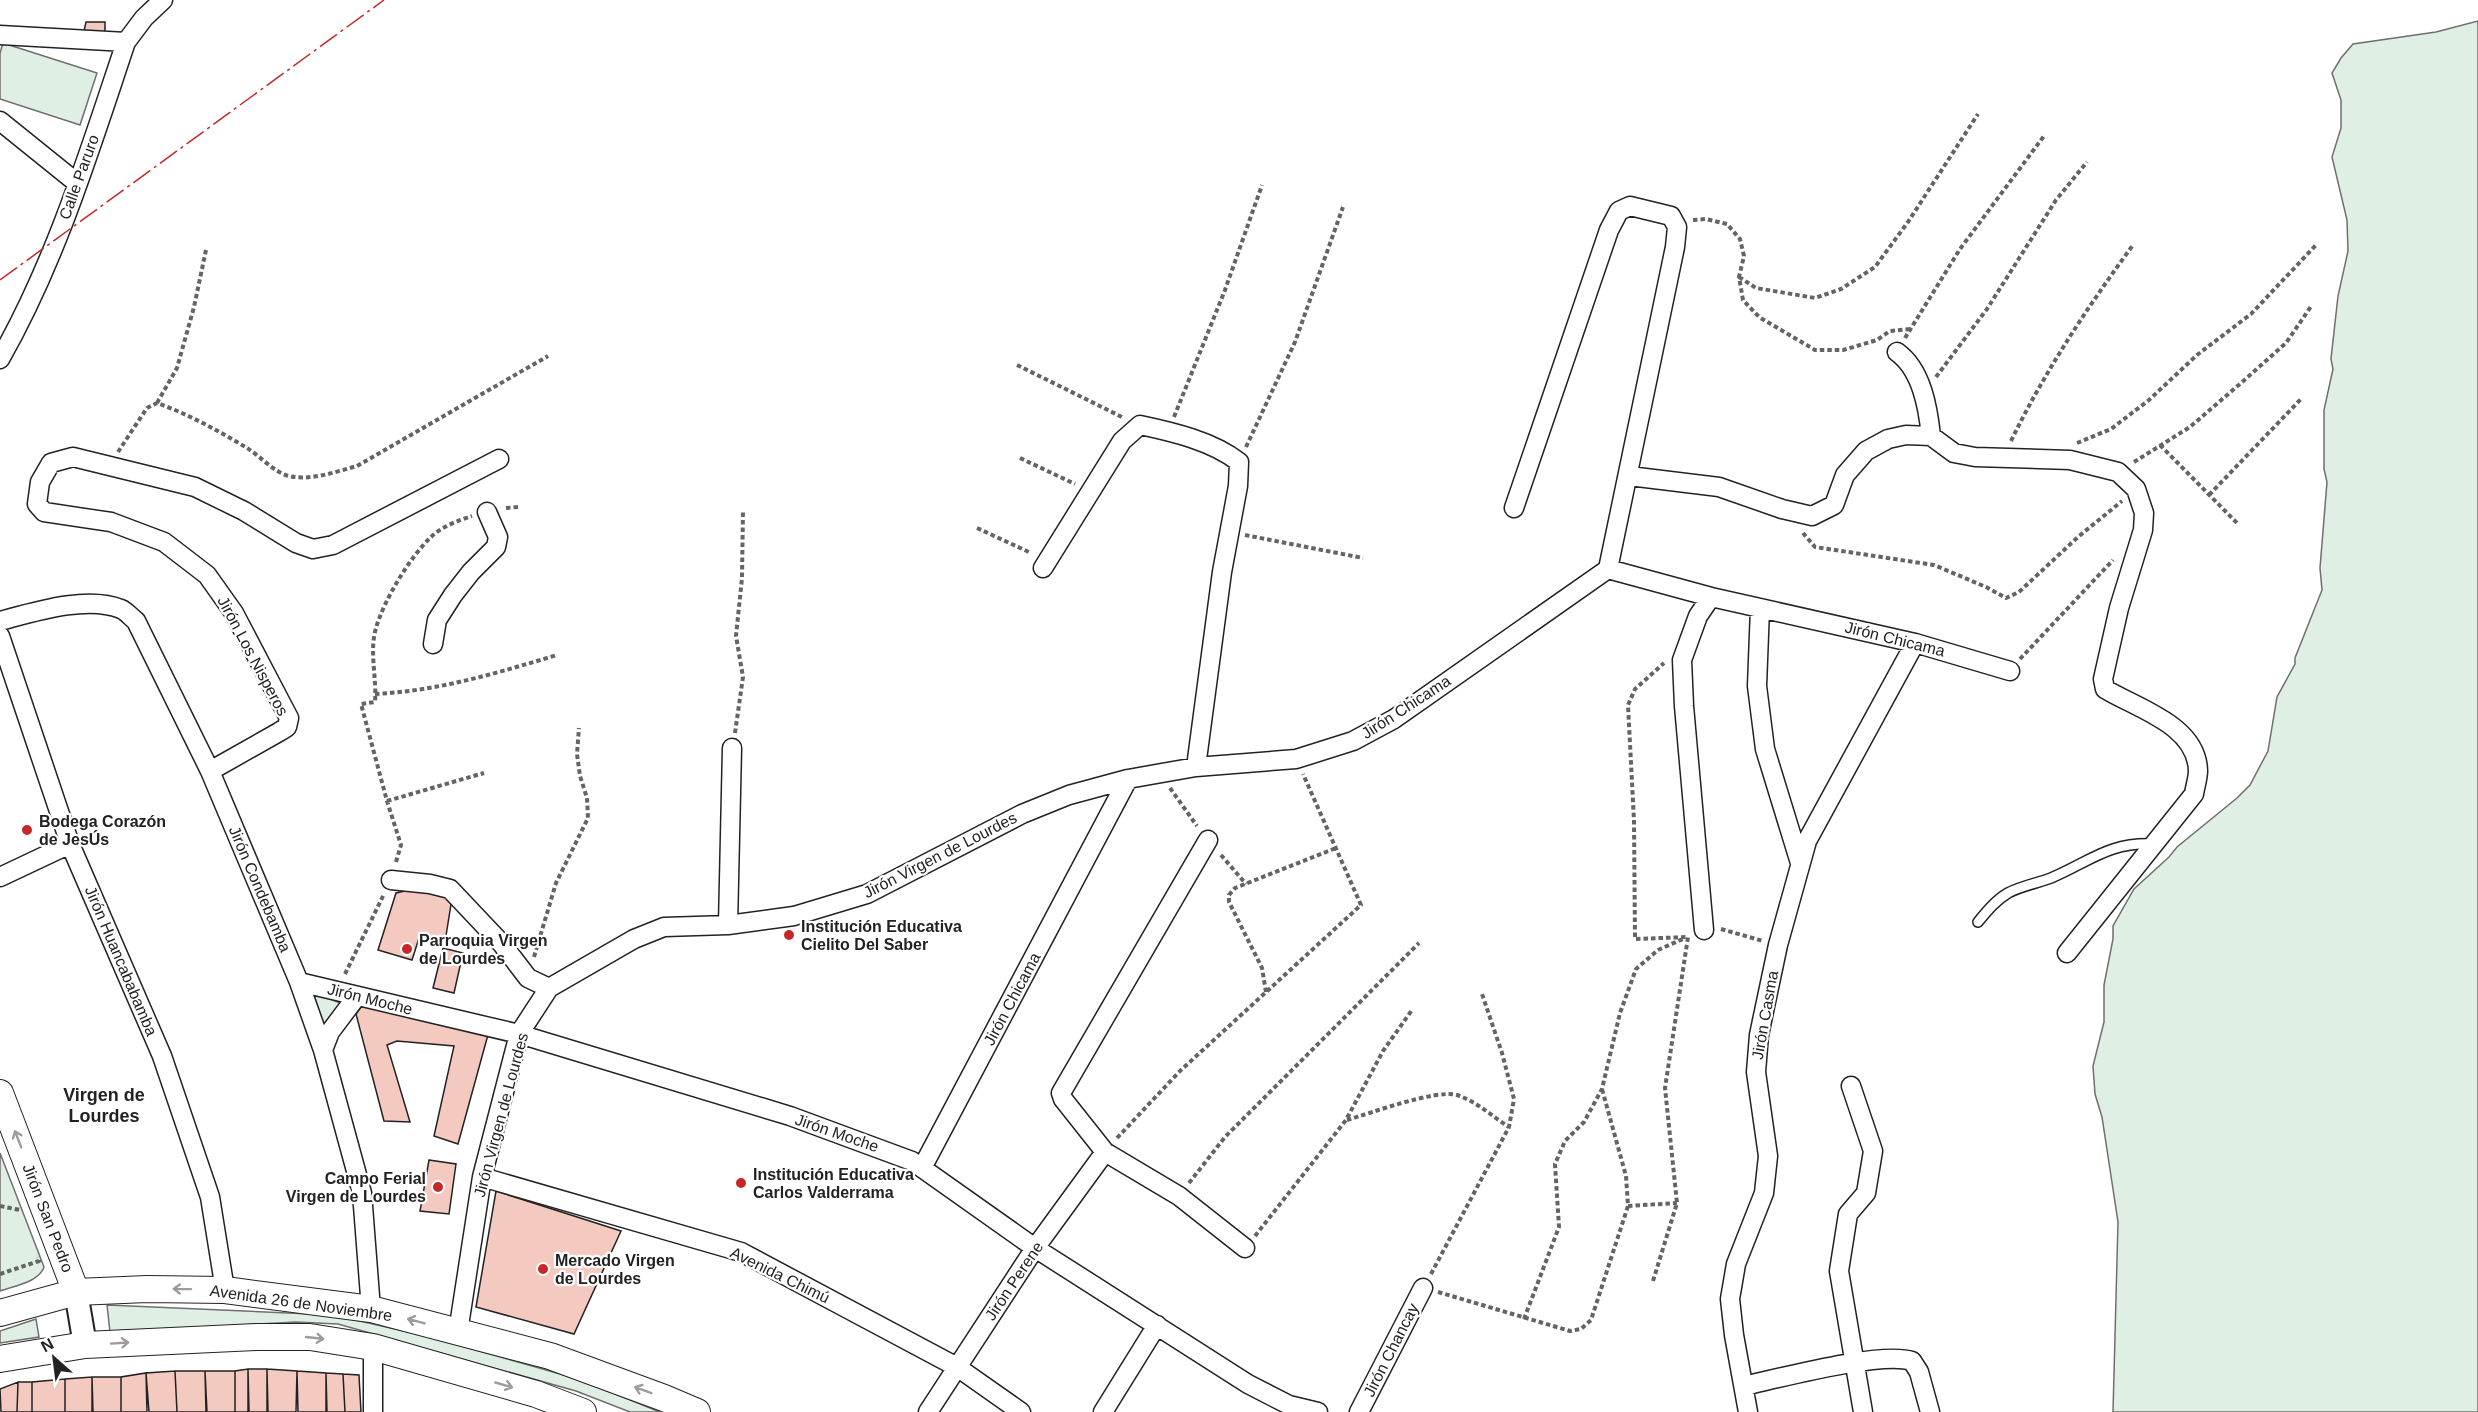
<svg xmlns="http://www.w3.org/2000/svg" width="2478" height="1412" viewBox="0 0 2478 1412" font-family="Arial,sans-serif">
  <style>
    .green { fill: #e0efe3; stroke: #6f6f6f; stroke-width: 1.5 }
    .building { fill: #f3c9c0; stroke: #222; stroke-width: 1.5 }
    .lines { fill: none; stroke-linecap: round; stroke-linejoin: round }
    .service-casing { stroke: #222; stroke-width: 12 }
    .minor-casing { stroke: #222; stroke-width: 21 }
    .tertiary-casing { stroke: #222; stroke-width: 26 }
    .secondary-casing { stroke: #222; stroke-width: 28 }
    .path { stroke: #646464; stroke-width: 4; stroke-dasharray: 4.5 3; stroke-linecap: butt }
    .service { stroke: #fff; stroke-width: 9 }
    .minor { stroke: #fff; stroke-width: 18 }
    .tertiary { stroke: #fff; stroke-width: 22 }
    .secondary { stroke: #fff; stroke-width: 26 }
    .power { stroke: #c62828; stroke-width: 1.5; stroke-dasharray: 21 4.5 3 4.5; stroke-linecap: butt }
    .oneway { stroke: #9c9c9c }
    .poi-dot { fill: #c62828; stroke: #fff; stroke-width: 2 }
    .labels { text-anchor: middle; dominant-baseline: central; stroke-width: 4.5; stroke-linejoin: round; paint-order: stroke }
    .street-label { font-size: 16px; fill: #222; stroke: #fff }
    .poi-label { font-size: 16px; font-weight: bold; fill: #222; stroke: #fff; text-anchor: start }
    .neighbourhood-label { font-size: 18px; font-weight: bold; fill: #222; stroke: #fff }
  </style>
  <rect width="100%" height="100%" fill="#fff"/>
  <path class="green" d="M2478,21V1412H2113L2118,1222L2102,1117L2095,1094L2093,1066L2104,1022V985L2113,939V926L2134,889L2169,857L2177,847L2237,798L2250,785L2268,751L2277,697L2295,664V658L2322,590L2320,568L2327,482L2324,469V410L2333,369L2331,359L2338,296L2348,251L2347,220L2332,157L2341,128V100L2332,73L2341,58L2353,44L2436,32Z
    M3,43L97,73L80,125L0,99V53Z
    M313,992L345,1005L324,1028Z
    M0,1153L44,1267C39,1282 14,1286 0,1291Z
    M107,1305L333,1315L426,1336L578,1379L660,1412H630L576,1391L338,1324L296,1322L110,1332Z
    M36,1319L39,1337L0,1343V1331Z"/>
  <path class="building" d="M86,22H105V32L84,31Z
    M427,886L452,898L445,942L420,935L412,960L378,950L396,893Z
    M443,948L463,953L454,993L433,988Z
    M366,1000L489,1031L458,1144L434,1136L454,1046L397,1041L387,1045L410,1122L384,1121L356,1014Z
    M429,1160L456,1164L449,1214L420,1211Z
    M496,1191L621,1231L574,1334L476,1307Z
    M248,1369V1412H235V1371Z
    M248,1369H267V1412H249Z
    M267,1369L297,1371L296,1412H268Z
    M175,1371L177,1412H149L146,1373Z
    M175,1371H205L206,1412H177Z
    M205,1371H235V1412H207Z
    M297,1371L326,1373V1412H298Z
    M146,1373L147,1412H121V1377Z
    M326,1373L343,1374L345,1412H327Z
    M343,1374L359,1375L361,1412H345Z
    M92,1377V1412H65V1379Z
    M92,1377H121V1412H93Z
    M65,1379V1412H32V1382Z
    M18,1382L17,1412H1L0,1389Z
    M18,1382H32V1412H17Z"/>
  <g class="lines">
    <g class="service-casing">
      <path id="service" d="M1978,922C1987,911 1996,900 2008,893C2021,886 2038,883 2051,878C2091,861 2108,842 2154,844"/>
    </g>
    <g class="minor-casing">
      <path id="minor" d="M0,35L126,42
        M0,121L77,183
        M1897,352C1922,370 1928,408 1931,436
        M0,359C56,261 90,149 126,42L144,18L163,0
        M1629,476L1719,487L1782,509L1812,516L1834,505L1845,475L1866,451L1888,439L1906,435L1931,436L1954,453L1975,457L2070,460L2118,472L2136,489L2144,513L2143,530L2119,608L2103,679L2105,689C2138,709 2197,725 2198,771C2198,778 2195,787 2194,794L2067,953
        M1514,508L1609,230L1619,211L1630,206L1671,216L1677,227L1675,247L1608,569
        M1043,568L1122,441L1140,425C1173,432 1212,441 1239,462L1238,486L1222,572L1196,767
        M1760,608L1757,686L1765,749L1800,863
        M0,621C34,612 87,595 121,609C126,611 131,617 136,621L210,771L299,982L323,1050L362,1193L371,1309
        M0,636L70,844L162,1056L210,1197L225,1290
        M433,644L437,620L453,595L471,572L496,547L498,537L487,512
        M210,771L279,732L287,727L289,718L234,613L207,575L164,542L111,522L44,512L37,504L40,482L51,463L73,457L195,487L244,511L296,543L313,549L333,545L499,459
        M1208,840L1061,1093L1063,1099L1105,1152L1179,1196L1245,1248
        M0,877L70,844
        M391,880L430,884L450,889L502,944L528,978L549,988
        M728,925L732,748
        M1704,930L1684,706L1682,660L1698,616L1711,597
        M299,982L519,1034L790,1116L912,1161L1035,1248L1248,1384L1289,1405L1318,1412
        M323,1050L330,1032L357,996
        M1851,1086L1873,1151L1866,1193L1848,1214L1839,1271L1863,1412
        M922,1168L1128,779
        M482,1177L741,1252L957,1367L1021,1412
        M458,1332L482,1177L519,1034L549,988L634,939L664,927L728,925L794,916L867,894L1022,814L1069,795L1128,779L1196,767L1296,759L1353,741L1394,719L1608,569L1711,597L1915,643L2010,671
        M373,1347V1412
        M1744,1386C1780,1378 1881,1351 1912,1361L1919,1372L1930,1412
        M928,1412L1035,1248L1105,1152
        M1103,1412L1157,1325
        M1359,1412L1423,1288
        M1748,1412L1734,1335L1730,1299L1736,1264L1764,1193L1768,1156L1756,1072L1759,1035L1778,945L1807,841L1915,643"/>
    </g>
    <g class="tertiary-casing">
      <path id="tertiary" d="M76,1292L85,1345"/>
    </g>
    <g class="secondary-casing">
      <path id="secondary" d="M0,1093L76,1292
        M0,1313L76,1292L147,1289L225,1290L371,1309L550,1356L664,1398L697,1412
        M0,1359L85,1345L257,1337H310L373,1347L536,1394L583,1412"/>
    </g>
    <path class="path" d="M1693,220L1706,219L1727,224L1740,239L1744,256L1739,277L1743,300L1759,317L1815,350H1843L1877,340L1890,331L1911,329
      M1739,277L1756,288L1815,298L1841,289L1875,267L1908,222L1978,114
      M1905,338L1960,249L2044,136
      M1017,365L1124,418
      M1936,377L1987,309L2056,200L2087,162
      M157,403L177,368L194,307L206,250
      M1174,417L1225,290L1262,185
      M2011,441C2045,371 2087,308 2133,245
      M2077,443L2111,429L2149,400L2197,355L2251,314L2317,244
      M2160,445L2237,523
      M1246,447L1295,342L1343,207
      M118,452L147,408L157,403C188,414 219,431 247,448C260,456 275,473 289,476C311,481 335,472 357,466L548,356
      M1020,458L1075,484
      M2134,462L2190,427L2241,383L2286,343L2312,305
      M2209,495L2302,398
      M506,508L518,507
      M977,528L1031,553
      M1803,533L1815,547L1934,565L1986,587L2006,598L2019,592L2078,537L2122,501
      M1245,535L1363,558
      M2020,659L2113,560
      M375,694C438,691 497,673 557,655
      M735,733L743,677L736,636L742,578L743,510
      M1170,788L1197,826
      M387,801L484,773
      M1221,855L1246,884
      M396,862L401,845L387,801L361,704L375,702C377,678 369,652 376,628C384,600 410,557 431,537C441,527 459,520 472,516
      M1721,929L1763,941
      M534,957L556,883L588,818L587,798L580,776L577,754L579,728
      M345,974L384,894
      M1266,992L1262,968L1229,902V895L1235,888L1336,848
      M1347,1120C1371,1113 1436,1089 1457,1095C1476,1101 1493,1117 1509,1127
      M1117,1138L1180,1071L1361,905L1303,774
      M1189,1183L1225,1137L1419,943
      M0,1206L20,1210
      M1628,1206L1677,1203
      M1255,1236L1346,1120L1383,1051L1412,1010
      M0,1274L39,1261L38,1257
      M1431,1274L1509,1127L1514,1099L1502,1053L1482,994
      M1653,1281L1677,1203L1665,1088L1688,937L1635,939L1634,821L1628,705L1635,689L1664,663
      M1438,1292L1570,1331L1581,1329L1591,1320L1628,1206L1626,1176L1602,1089
      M1524,1319L1559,1227L1555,1164L1565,1141L1584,1122L1602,1089L1620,1013L1636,969L1658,950L1685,938"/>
    <use href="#service" class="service"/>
    <use href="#minor" class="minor"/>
    <use href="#tertiary" class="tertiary"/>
    <use href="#secondary" class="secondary"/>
    <path class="power" d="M0,280L384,0"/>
  </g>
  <defs><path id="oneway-shaft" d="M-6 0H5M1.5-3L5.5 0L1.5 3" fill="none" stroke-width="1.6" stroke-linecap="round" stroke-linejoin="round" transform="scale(1.5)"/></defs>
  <g class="oneway">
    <use href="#oneway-shaft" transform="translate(18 1139) rotate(-111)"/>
    <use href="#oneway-shaft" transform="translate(182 1289) rotate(-179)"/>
    <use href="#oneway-shaft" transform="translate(416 1321) rotate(-165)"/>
    <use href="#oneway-shaft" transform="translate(315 1338) rotate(6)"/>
    <use href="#oneway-shaft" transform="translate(120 1343) rotate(-4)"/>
    <use href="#oneway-shaft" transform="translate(504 1385) rotate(16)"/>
    <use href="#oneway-shaft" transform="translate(643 1390) rotate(-160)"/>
  </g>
  <g class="poi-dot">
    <circle cx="27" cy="830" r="6"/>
    <circle cx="789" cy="935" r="6"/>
    <circle cx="407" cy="949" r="6"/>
    <circle cx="741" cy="1183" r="6"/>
    <circle cx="438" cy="1187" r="6"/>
    <circle cx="543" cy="1269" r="6"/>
  </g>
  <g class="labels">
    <g class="street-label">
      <text transform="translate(79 177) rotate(-70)">Calle Paruro</text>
      <text transform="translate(1895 639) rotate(14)">Jirón Chicama</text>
      <text transform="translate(253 656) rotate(62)">Jirón Los Nisperos</text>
      <text transform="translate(1406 707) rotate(-33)">Jirón Chicama</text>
      <text transform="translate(940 855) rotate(-27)">Jirón Virgen de Lourdes</text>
      <text transform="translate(260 889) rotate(67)">Jirón Condebamba</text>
      <text transform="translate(121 961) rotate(67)">Jirón Huancababamba</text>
      <text transform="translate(370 999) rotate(14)">Jirón Moche</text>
      <text transform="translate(1012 999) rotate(-62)">Jirón Chicama</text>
      <text transform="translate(1765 1015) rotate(-80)">Jirón Casma</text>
      <text transform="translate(501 1115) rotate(-75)">Jirón Virgen de Lourdes</text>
      <text transform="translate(837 1133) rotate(19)">Jirón Moche</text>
      <text transform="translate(48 1218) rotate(69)">Jirón San Pedro</text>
      <text transform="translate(780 1275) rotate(26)">Avenida Chimú</text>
      <text transform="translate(1014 1281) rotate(-56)">Jirón Perene</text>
      <text transform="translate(301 1303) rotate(8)">Avenida 26 de Noviembre</text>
      <text transform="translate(1391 1350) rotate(-63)">Jirón Chancay</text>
    </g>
    <g class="poi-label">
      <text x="39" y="821">Bodega Corazón<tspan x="39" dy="18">de JesÚs</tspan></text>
      <text x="801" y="926">Institución Educativa<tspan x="801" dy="18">Cielito Del Saber</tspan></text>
      <text x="419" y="940">Parroquia Virgen<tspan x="419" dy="18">de Lourdes</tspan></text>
      <text x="753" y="1174">Institución Educativa<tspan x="753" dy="18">Carlos Valderrama</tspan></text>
      <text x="426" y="1178" text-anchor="end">Campo Ferial<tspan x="426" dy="18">Virgen de Lourdes</tspan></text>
      <text x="555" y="1260">Mercado Virgen<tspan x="555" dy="18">de Lourdes</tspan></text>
    </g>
    <g class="neighbourhood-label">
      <text x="104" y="1095">Virgen de<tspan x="104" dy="21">Lourdes</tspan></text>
    </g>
  </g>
  <g transform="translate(54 1358) rotate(332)" stroke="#ffffff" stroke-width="4.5" paint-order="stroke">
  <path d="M0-4.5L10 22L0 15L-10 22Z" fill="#222222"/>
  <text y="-9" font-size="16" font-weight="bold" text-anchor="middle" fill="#222222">N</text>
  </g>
</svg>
